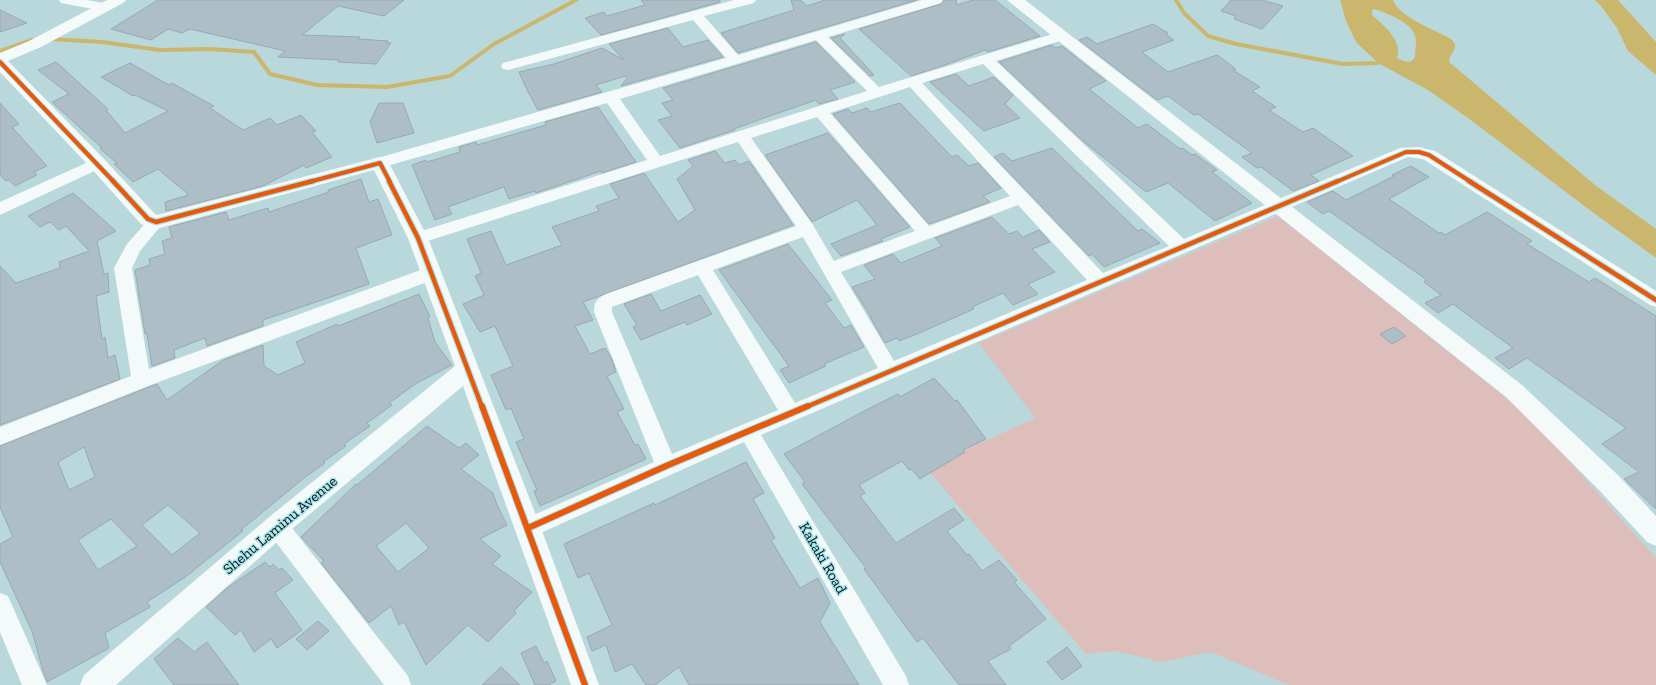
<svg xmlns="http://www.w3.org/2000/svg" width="1656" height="685" viewBox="0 0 1656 685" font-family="'Zilla Slab',serif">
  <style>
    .green { fill: #debeba }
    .water { fill: #cab66c; fill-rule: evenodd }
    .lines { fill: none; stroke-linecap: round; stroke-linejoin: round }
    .stream { stroke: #cab66c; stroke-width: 4 }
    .building { fill: #adbec7; stroke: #97a9b1; fill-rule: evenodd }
    .minor { fill: #f4f9fa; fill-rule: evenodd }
    .tertiary { fill: #f4f9fa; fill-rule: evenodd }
    .cycleway-far2-casing { stroke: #aae4eb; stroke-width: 6 }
    .cycleway-far1-casing { stroke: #aae4eb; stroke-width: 7 }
    .cycleway-casing { stroke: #aae4eb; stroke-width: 8 }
    .cycleway-far2 { stroke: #e8590c; stroke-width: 4 }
    .cycleway-far1 { stroke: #e8590c; stroke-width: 4.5 }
    .cycleway { stroke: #e8590c; stroke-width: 6 }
    .labels { text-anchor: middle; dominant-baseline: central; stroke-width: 3; stroke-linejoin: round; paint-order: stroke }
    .street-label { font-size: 15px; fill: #011619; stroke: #aae4eb }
  </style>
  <rect width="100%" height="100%" fill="#b9d8dc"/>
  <path class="green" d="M1278,216L1530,417L1656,558V685H1289L1211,652L1161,662L1117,651L1086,654L926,468L1035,418L979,343Z"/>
  <path class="water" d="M1340,0H1393C1400,18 1434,29 1451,39L1455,44C1456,51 1449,55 1449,62L1595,185L1656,229V258L1591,211L1468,118L1428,90L1378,63L1356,42L1346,21ZM1375,9C1388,14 1409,21 1415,35C1417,41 1415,52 1415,58L1410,62L1404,61L1397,58C1403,40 1384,26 1372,15V10Z
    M1595,0H1618L1656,42V75L1628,51L1617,28L1601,6Z"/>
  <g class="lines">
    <path class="stream" d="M1176,0L1184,13L1208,36L1236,44L1343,64L1378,63L1384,60
      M50,39L102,42L160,50L210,49L254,52L270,74L317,85L387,87L450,76L494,44L576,0
      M0,51L32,40"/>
  </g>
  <path class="building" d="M158,0H404L384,16L338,6L302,35L360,37L358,39L388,41L387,43H391L376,64L338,62L339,60L278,57L285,51L190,29L182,33L168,29L151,40L111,29Z
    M641,0H720V2L601,35L585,18L604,12L607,16L645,5Z
    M791,0H800L807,6L825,0H917L738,53L721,33L794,10Z
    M944,0H956L957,5L973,0H995L1040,36L988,52L985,50L945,65L911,76L859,29L941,4Z
    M1231,0H1262L1283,6L1262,29L1234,19L1236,16L1221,11Z
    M0,10L27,23L0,32Z
    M1153,24L1168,33L1165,34L1174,40L1142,52L1168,72L1217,55L1236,69L1233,70L1260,87L1252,91L1276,107L1269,110L1303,132L1313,128L1353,156L1311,175L1319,181L1293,191L1261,167L1257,168L1242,157L1252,153L1198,114L1194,115L1168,96L1157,100L1079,40L1087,37L1097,44Z
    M668,28L683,47L708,40L723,57L621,86L627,78L625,76L596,85L602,92L538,110L527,90L519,72L554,64L602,48L624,60L609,44Z
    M845,34L840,38L874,75L870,76L831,38Z
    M816,42L855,82L830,90L838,99L819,104L816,100L764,118L734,129L735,130L680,148L658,120L672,116L662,103L673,100L663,88Z
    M1051,45L1056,48L1062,46L1106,81L1089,89L1138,128L1147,124L1180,149L1182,148L1192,155L1195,154L1217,170L1212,172L1252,203L1215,221L1168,183L1146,192L1083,141L999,62Z
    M56,62L108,109L106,110L125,133L168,111L135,95L133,96L101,77L130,63L169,85L172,83L214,106L210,108L243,130L270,118L277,125L301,115L316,131L312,132L332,157L306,168L304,165L263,186L166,211L165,202L189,195L158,169L133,182L114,164L117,163L100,149L102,148L52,102L69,94L38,70Z
    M956,74L969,86L994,77L1013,95L1005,104L1020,118L984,131L930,82Z
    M0,103L19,124L12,127L47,166L34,172L37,175L15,186L9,180L6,181L0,175Z
    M379,103H403L414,133L377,143L370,122Z
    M900,103L952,157L957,155L969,166L978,163L1001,188L983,196L990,202L929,224L833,114L848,109L852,113L867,108L871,112Z
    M598,107L636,162L602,173L601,171L536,193L535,191L509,199L504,187L448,207L452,214L435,220L412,165L426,160L427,162L460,152L459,147L476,142L477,145L546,125L545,122Z
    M828,133L910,227L881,239L883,241L841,256L831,244L877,225L857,200L812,222L765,155Z
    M1052,148L1138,231L1142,229L1160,243L1104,267L1092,254L1089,256L994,157L1003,153L1012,161Z
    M715,151L725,163L735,160L739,165L749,161L793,225L583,302L593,320L575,326L590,354L605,348L611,357L616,372L607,376L624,409L617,412L635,445L638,444L646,459L540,506L534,491L537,490L516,442L524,439L511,408L506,410L491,375L513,366L495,326L480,332L463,304L484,295L475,276L481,273L467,239L491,231L506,265L562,245L552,227L599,211L596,206L619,198L610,184L644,173L678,222L695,210L677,179L693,166L688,160Z
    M1411,166L1429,177L1389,199L1439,233L1441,232L1445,235L1487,212L1532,241L1527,244L1589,282L1595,278L1656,316V509L1624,479L1639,472L1602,444L1626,428L1527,358L1509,369L1495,358L1513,348L1453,304L1438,313L1425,303L1441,295L1424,282L1427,280L1329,211L1323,214L1307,202L1333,191L1346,200L1394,176L1392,175Z
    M361,179L369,202L378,199L392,235L356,248L369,284L263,320V326L207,346L205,338L174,350L175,358L152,366L147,334H145L135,270L150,265L149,259L165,254L162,241L172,238L169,227L226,212L229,220L268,208L269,212L329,192L328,190Z
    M73,193L116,231L97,241L104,274L108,273L109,292L96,296L102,339L105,337L108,358L115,355L120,379L0,425V266L16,283L60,268L59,262L89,251L66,226L59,230L50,222L40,227L28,216Z
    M992,217L1009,234L1017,231L1023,237L1039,230L1050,242L1032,249L1055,272L1028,284L1038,294L1013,305L1003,293L972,307L974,309L917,334L899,341L897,338L885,343L870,317H871L852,287L875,279L864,265L893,254L901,263L942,246L935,238Z
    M788,244L832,300L825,303L844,328L851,325L864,347L824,364L826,366L789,383L780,370L789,366L719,270Z
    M419,294L430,317L428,318L435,342L452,365L417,383L389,403L392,405L367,423L370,426L344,444L346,446L323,462L325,463L304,478L241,530L243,531L184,578L147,602L150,607L105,633L109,648L47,682L43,671L32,631L0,562V544L13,537L0,507V446L157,384L167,400L223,360L263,345L264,366L278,375L305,363L296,342L337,324L338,326ZM84,447L95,477L69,490L58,462ZM168,505L200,533L172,555L142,525ZM111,519L137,546L98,570L78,540Z
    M651,294L661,311L700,295L712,314L687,325L685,322L641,340L633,327L637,325L624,304Z
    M1394,327L1406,336L1392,344L1380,334Z
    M934,378L955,401L957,400L986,439L963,450L965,452L920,479L911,469L909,470L902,461L859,485L865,493L860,496L896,543L954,508L964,520L947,531L967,555L969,554L982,571L999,560L1017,580L1014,582L1046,619L1009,646L1011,649L988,661L1006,685H959L923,638L917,642L864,569L866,568L802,484L805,482L784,454L864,411L898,394L900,397Z
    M427,426L459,448L466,443L479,455L461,469L493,493L497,505L507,525L480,539L501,556L492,564L532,592L514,611L516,613L488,642L468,625L426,665L404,622L399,625L391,606L369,623L321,563L324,561L301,537L356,484L357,485ZM406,523L429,548L398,572L376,546Z
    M746,462L764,493L753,499L775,538L771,540L800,588L818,578L830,603L820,622L859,685H689L679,667L655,685H646L632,664L615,672L606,645L592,651L587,637L612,625L589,573L578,578L564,544L654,503L655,505Z
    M265,562L270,567L273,564L279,570L282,568L293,580L275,593L302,630L277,648L271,639L254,652L241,630L235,635L206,607L227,588Z
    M318,621L329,631L307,650L296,639Z
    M178,638L194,652L207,642L239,685H174L154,659Z
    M536,646L544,663L547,661L556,681L549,685H535L521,653Z
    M1067,647L1082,666L1062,680L1047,662Z
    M501,667L520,685H482Z"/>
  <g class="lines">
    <path class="minor" d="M59,0H87L109,4L111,7L109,10L104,11L66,4L61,3Z
      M734,0H756L754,3L704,16L738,55L922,0H943L941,3L828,37L879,87L1056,33L1061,32L1066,33L1068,36L1066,39L996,61L1184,239L1400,148L1419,147L1435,151L1656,291V307L1650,305L1423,159L1408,157L761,435L906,676L909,685H883L744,442L536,535L528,538L520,535L517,528L520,521L654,462L594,312C594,301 597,299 606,294L796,226L738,142L418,244L412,242L409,238L412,234L647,160L607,103L380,168L374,167L372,163L374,159L726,58L693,20L508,70L503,69L501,66L503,63ZM816,40L867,91L660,156L620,99ZM983,64L1169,246L1103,273L922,83ZM910,87L1010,196L929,226L830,113ZM817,117L915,231L834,261L813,225L751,138ZM1018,205L1087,280L894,361L841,272ZM803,237L878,368L795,403L713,270ZM698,275L778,410L672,454L612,312V307Z
      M97,158L103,159L105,163L103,167L0,215V202Z
      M156,216L162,218L164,222L140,251L132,268L149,369L426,268L432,267L438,268L441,273L438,278L148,386L0,445V427L131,376L114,268L127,244L150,218Z
      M277,516L285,519L408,676L411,685H384L269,533L266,526L269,519Z
      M0,593L8,596L47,685H22L0,632Z"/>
    <path class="tertiary" d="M107,0H126L123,3L41,47L8,61L104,159L155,214L157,215L380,157L387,159L428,238L541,528L599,685H571L463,386L286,534L116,685H80L84,675L268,518L455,366L408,238L374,170L156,229L141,224L90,167L0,72V53L29,41Z
      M1007,0H1025L1522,385L1618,475L1656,516V546L1647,542L1600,491L1506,397Z"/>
    <g class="cycleway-far2-casing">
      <path id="cycleway-far2" d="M0,62L114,182
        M309,182L380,163L390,182
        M1336,182L1406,152H1419L1429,155L1471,182"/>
    </g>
    <g class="cycleway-far1-casing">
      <path id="cycleway-far1" d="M113,181L148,219L156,222L313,181
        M389,181L418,238L482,407
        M1469,181L1656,300
        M806,407L1338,181"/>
    </g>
    <g class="cycleway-casing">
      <path id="cycleway" d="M482,406L585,685
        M528,528L666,466L808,406"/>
    </g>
    <use href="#cycleway-far2" class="cycleway-far2"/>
    <use href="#cycleway-far1" class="cycleway-far1"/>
    <use href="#cycleway" class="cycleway"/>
  </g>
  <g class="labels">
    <g class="street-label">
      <text transform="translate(280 525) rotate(-40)">Shehu Laminu Avenue</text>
      <text transform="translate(823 558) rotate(60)">Kakaki Road</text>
    </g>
  </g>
</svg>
